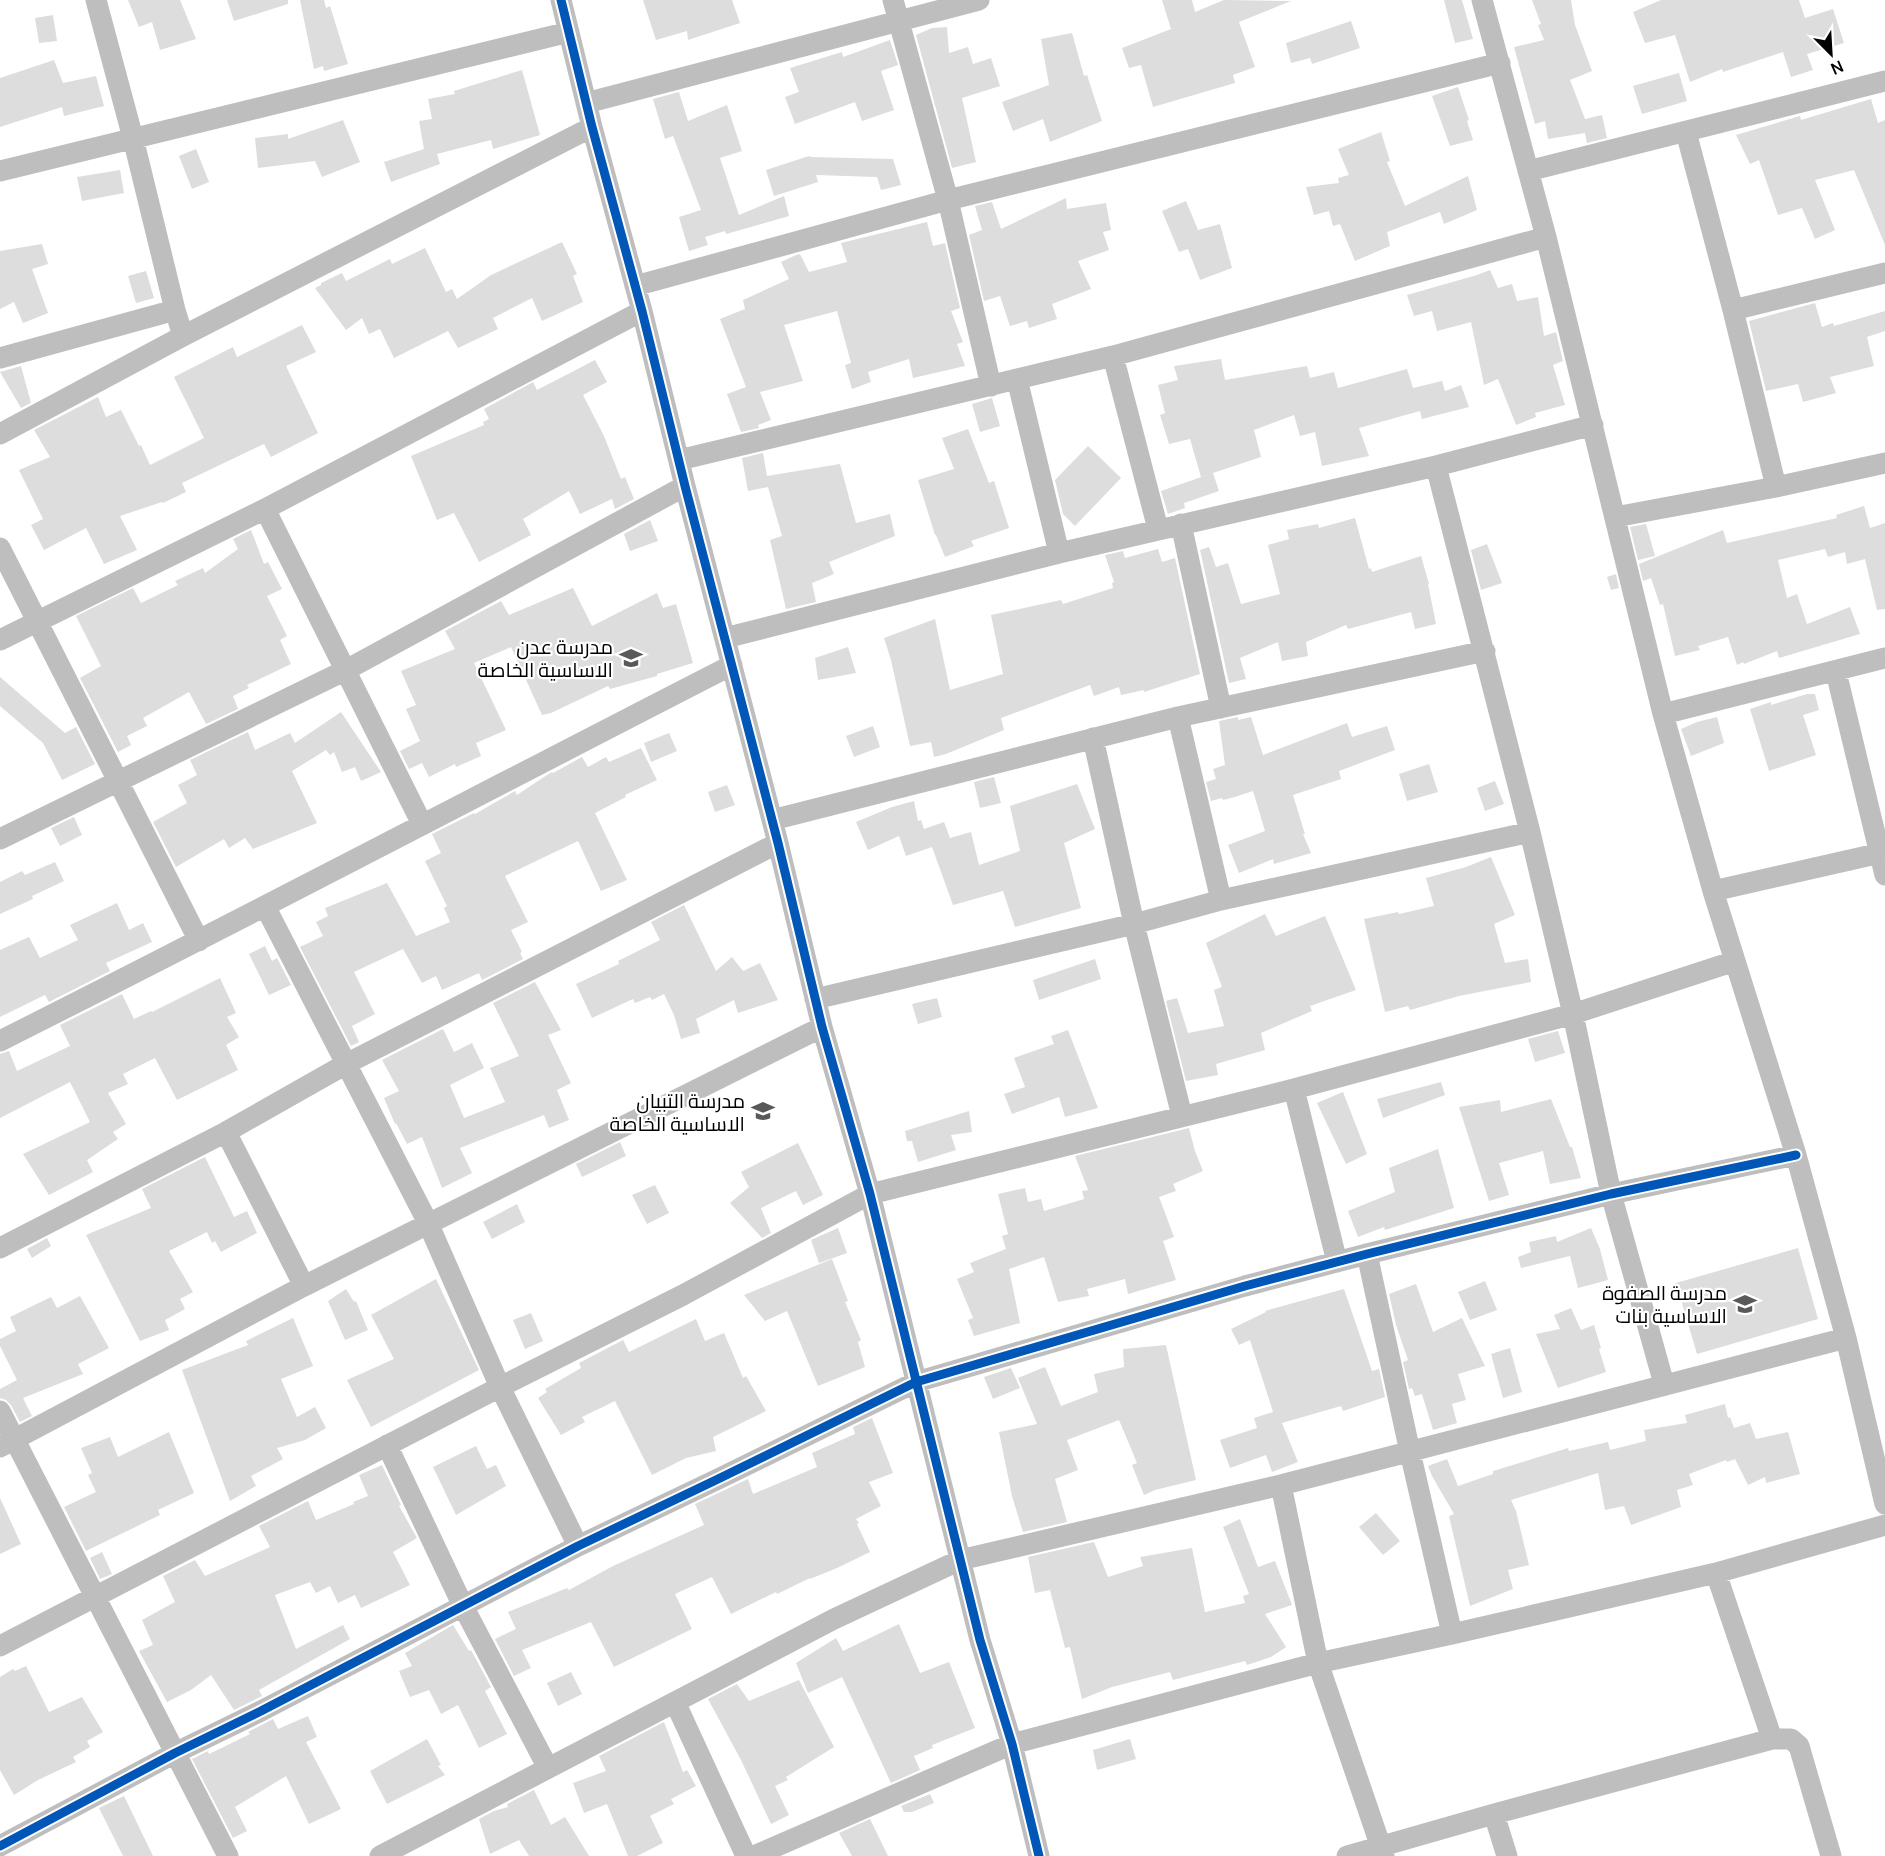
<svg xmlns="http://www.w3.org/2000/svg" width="1885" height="1856" viewBox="0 0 1885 1856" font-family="Manrope,Cairo,sans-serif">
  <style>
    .building { fill: #ddd }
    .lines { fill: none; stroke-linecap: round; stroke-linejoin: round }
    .street { stroke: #bebebe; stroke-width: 21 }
    .cycleway-casing { stroke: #fff; stroke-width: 13 }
    .cycleway { stroke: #0057b8; stroke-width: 9 }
    .labels { text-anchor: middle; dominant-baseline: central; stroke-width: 4.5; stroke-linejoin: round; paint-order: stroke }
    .poi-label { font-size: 20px; fill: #000; stroke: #fff; text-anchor: end }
  </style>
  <rect width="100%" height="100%" fill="#fff"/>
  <path class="building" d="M128,0H180L196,39L160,50L152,22L139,27Z
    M227,0H288V4L234,21Z
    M300,0H324L326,8L330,6L348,64L324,71L323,66L314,69Z
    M643,0H732L740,23L688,40L687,31L656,40Z
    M1162,0H1192L1195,12L1224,0L1291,1L1239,22L1255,67L1233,75L1235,83L1153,107L1141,65L1129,68L1122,48L1171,29Z
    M1444,0H1462L1473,39L1455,43Z
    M1532,0H1571L1575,25L1592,71L1570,80L1585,119L1602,115L1607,138L1587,143L1585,133L1548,139L1545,121L1535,124L1514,47L1544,40L1538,25L1541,24Z
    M1661,0H1799L1805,18L1833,9L1844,43L1807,54L1813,70L1791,77L1783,52L1723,72L1722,69L1690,82L1675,35L1645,43L1633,12Z
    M53,15L57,41L39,43L35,18Z
    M1351,21L1360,48L1312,64L1310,58L1291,63L1286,43Z
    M947,27L949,53L968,47L973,64L991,58L1000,86L962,98L976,162L952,168L916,35L932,28Z
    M1072,33L1084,76L1087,75L1102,121L1050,142L1043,119L1013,131L1002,102L1049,85L1041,39Z
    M890,40L898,65L881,71L894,110L862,121L855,102L795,124L785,97L799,92L790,68L842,52L843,57Z
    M54,60L63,83L96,76L104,106L64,116L62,107L0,127V78Z
    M522,70L540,135L493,149L491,140L437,154L440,164L391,182L384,162L424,149L419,121L432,119L428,99L455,94L454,91Z
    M1679,73L1687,101L1642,114L1633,86Z
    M1458,87L1469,120L1467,121L1473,140L1450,146L1432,96Z
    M679,92L688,121L727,105L742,151L720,158L739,215L784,196L789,216L726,234L725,231L705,237L708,245L689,251L679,217L701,210L673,136L665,139L653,99Z
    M1871,99L1878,123L1885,120V245L1854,170L1815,180L1835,230L1815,239L1802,208L1778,215L1759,160L1750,164L1736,135L1800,116L1801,120Z
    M343,120L360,162L322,177L315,161L258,168L255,138L288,134V139Z
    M1381,132L1390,161L1387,162L1405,206L1468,176L1477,210L1444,224L1440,212L1387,232L1390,246L1355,261L1340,224L1333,226L1329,211L1314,215L1306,187L1339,183L1338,178L1349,175L1338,149Z
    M196,149L209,182L192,189L179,156Z
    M809,156L810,157L893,159L901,185L881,190L877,177L816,175L818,182L774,196L766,170Z
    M120,170L124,193L82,201L77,177Z
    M1066,198L1067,209L1106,203L1111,230L1103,232L1109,250L1078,261L1091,289L1052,304L1057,319L1029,328L1027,321L1010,326L1000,296L984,301L969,235L982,230L975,206L992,202L1001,229Z
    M1186,201L1198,230L1220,224L1232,268L1200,280L1188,249L1179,252L1162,211Z
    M927,222L933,246L945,243L960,308L951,311L963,342L957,344L965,366L913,378L909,359L868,372L871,382L852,389L845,365L851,363L837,311L784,325L803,381L760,392L771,420L758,425L759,428L741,432L727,394L746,387L720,319L745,309L743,300L789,279L781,262L796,255L800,254L809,272L847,262L841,243Z
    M562,242L577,274L573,276L583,302L542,321L532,298L493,318L498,329L458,348L448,331L394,358L380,329L369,334L362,318L346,330L315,288L321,285V283L342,273L346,281L390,259L392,264L425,248L446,292L452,289L457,299L491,275Z
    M42,244L48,264L32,269L48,313L23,323L14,302L0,309V251Z
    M1490,270L1498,288L1512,284L1517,301L1538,297L1544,336L1556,332L1563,361L1553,365L1565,405L1535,413L1536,417L1516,425L1498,379L1484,385L1471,322L1437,331L1432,311L1414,316L1407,295L1477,275Z
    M146,271L154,298L136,303L128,276Z
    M1815,303L1822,327L1833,323L1834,326L1885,311V331L1867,337L1874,366L1830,377L1836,393L1803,402L1798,384L1766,391L1749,321Z
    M302,325L316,352L286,366L318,433L271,457L264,444L182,483L186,492L163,503L162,502L120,516L137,550L104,564L86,528L44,550L31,525L43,519L19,470L50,457L34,430L98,397L106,417L121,410L139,446L141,445L150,465L204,438L174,377L233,347L237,357Z
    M1221,359L1225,380L1307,366L1310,378L1334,372L1338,388L1407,369L1413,388L1442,381L1445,391L1461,385L1469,407L1422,419L1420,411L1359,428L1369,456L1322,466L1315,432L1300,436L1294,415L1254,430L1261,457L1201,477L1190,439L1169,444L1160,415L1165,413L1158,385L1178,380L1174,366Z
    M595,360L607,382L583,395L604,436L621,479L625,477L634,499L615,509L612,499L580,514L569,491L523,519L531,535L479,562L454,513L437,520L411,456L484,425L483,422L489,419L484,409L533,382L537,390Z
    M21,366L31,403L21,408L0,372Z
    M992,398L1000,426L980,432L972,404Z
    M968,429L989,483L994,481L1009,528L971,541L974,546L945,557L936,535H935L918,480L954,469L942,438Z
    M1088,446L1121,478L1075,526L1063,514L1055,480Z
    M763,453L767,476L840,464L856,523L890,514L895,536L829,562L834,574L812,583L816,602L786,609L770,540L782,536L768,487L748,491L742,458Z
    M1213,473L1219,491L1184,503L1185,508L1168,514L1161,491Z
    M1864,506L1870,528L1885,523V609L1877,610L1865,559L1847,564L1845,552L1828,557L1825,549L1778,560L1787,598L1797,594L1807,624L1850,607L1860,634L1779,658L1777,651L1744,664L1743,662L1737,665L1728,637L1698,646L1700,650L1675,656L1663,604L1660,605L1651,578L1643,581L1639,564L1723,530L1727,543L1837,518L1836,515Z
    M1355,518L1369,569L1371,568L1372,572L1421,556L1429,584H1428L1436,624L1415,629L1411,612L1348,629L1346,625L1306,642L1308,656L1282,661L1278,642L1240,658L1246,679L1229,683L1200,550L1209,547L1216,567L1228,563L1241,604L1280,594L1268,545L1289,539L1287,530L1318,524L1319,528Z
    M650,520L658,541L630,551L624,534Z
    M1646,524L1655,556L1638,560L1630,527Z
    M251,530L264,564L268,562L282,589L267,596L287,636L280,640L291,664L247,685L249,688L233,696L238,709L206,724L189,692L143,718L147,726L127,736L131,745L118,752L80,678L101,666L76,616L133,588L141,603L178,585L175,581L203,568L205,573L238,549L233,539Z
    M1487,544L1502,583L1481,590L1471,550Z
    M1158,549L1162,562L1175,558L1200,674L1144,692V690L1121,695L1119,687L1094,696L1090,685L1001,718L1004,730L946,754L934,757L931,742L910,746L891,660L884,638L935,619L950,690L1003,674L991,615L1061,600L1063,604L1113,588L1112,583L1114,582L1105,555L1123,551L1125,558Z
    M1616,574L1619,588L1611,590L1607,577Z
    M573,588L592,626L657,593L663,608L676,604L693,663L657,674V676L610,689L608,686L551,713L542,715L511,647L474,663L506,730L476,743L481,756L456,767L455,764L429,777L422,763L409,769L400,751L420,741L406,709L416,705L401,671L455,649L445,631L501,601L509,615Z
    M848,647L856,673L818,680L815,658Z
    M0,677L65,733L76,727L95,764L62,780L43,743L0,706Z
    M1807,694H1815L1819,710L1803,715L1816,755L1769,771L1750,709L1771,702V705Z
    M341,712L381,772L361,781L355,767L342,772L334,752L330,755L326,750L292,771L317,823L253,849L245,838L229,848L224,839L176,867L153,822L187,803L178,785L197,775L190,760L248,732L255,750L290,733L295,743Z
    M1238,717V720L1251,717L1263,755L1347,723L1352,737L1387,726L1395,750L1339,771L1341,779L1293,795L1305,834H1303L1311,853L1274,864L1273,859L1239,873L1228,845L1265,831L1253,791L1235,797L1223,800L1222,798L1211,801L1206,782L1216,779L1213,769L1225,765L1219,721Z
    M1717,717L1724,743L1691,756L1681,729L1697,722Z
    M873,726L880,747L854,757L846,736Z
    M669,733L677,751L651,762L644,743Z
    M641,748L657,780L625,795L626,797L595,813L627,880L601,891L578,841L505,876L528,922L511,930L522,952L520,953L523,959L482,980L479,973L442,990L436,976L422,983L403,949L354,972L375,1014L352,1026L359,1042L351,1046L300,947L323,936L316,922L328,916L325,908L387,883L416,936L450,922L444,908L447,906L425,861L441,853L432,834L474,813L475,814L515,791L517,795L547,775L552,772L553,773L582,757L588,767L606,757L609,762Z
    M1429,764L1438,792L1407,801L1399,774Z
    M994,777L1001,803L980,808L974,782Z
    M1495,781L1504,804L1485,811L1477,788Z
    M1077,784L1095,829L1064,843L1081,908L1015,927L1003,891L953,905L932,847L906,856L899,836L868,850L856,822L892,807L914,801L918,821L921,820L924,829L944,822L950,838L971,832L979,865L1020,851L1010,806Z
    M727,785L735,805L715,812L708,792Z
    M74,817L82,835L60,846L51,828Z
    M1491,857L1515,915L1494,924L1505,963L1528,959L1531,982L1459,996L1410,1010L1408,1006L1385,1012L1364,919L1398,912L1399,914L1434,906L1426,878L1466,867Z
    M55,862L64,881L32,896L33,899L0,914V882L22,871L25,875Z
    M117,903L129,930L143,923L152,942L106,963L110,971L49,1002L45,995L0,1017V950L29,937L40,958L78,940L70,925Z
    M684,905L716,971L732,957L743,971L760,963L778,1000L738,1013L734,1000L696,1019L700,1033L681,1039L674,1015L664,994L652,1000L650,997L635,1003L633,999L592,1018L576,984L619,964L618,961L660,940L651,922Z
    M1265,914L1276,936L1325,916L1356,990L1310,1006L1312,1011L1261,1033L1265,1050L1216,1064L1218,1075L1186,1081L1166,1001L1177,998L1188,1033L1224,1026L1214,990L1222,987L1206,943Z
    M265,946L272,961L277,958L291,985L269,995L249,954Z
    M1095,959L1101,979L1039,1000L1033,980Z
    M220,978L236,1013L227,1017L239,1037L226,1045L238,1070L177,1100L155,1058L123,1074L128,1084L108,1093L126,1124L113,1132L118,1139L87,1160L93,1172L49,1195L23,1154L90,1122L70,1082L0,1118V1054L9,1051L17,1071L70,1046L60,1025L122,994L134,1019L151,1011L152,1012Z
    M535,982L561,1030L548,1035L571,1083L557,1090L569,1120L549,1128L544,1115L460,1148L472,1173L442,1188L422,1137L407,1144L396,1123L395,1124L384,1098L399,1091L382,1060L443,1029L454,1052L472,1043L484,1068L450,1085L464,1118L505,1102L490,1068L519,1056L493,1003Z
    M937,998L942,1017L918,1024L912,1004Z
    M1068,1030L1098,1108L1065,1117L1059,1097L1012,1114L1004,1094L1025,1087L1014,1058L1054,1044L1051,1036Z
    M1558,1031L1565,1053L1535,1062L1528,1039Z
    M1441,1082L1445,1095L1383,1118L1377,1099Z
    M1343,1092L1367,1154L1346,1164L1317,1103Z
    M1551,1099L1570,1147H1572L1581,1178L1550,1184L1543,1151L1499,1163L1509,1195L1489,1201L1459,1107L1500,1100L1501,1112Z
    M969,1111L972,1132L951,1135L956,1150L918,1162L912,1141H907L905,1131Z
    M1189,1128L1195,1151L1203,1171L1173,1184L1176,1191L1159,1197L1174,1237L1163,1241L1176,1280L1128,1294L1125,1279L1087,1289L1089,1296L1058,1302L1044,1257L1009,1269L1020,1323L974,1336L968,1320L973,1318L957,1279L974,1272L970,1263L1006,1249L1002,1236L1008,1234L998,1194L1025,1188L1028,1202L1041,1199L1044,1211L1084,1199L1082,1191L1088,1190L1075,1156Z
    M620,1142L626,1156L582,1177L576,1164Z
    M798,1143L823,1195L803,1205L796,1191L761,1208L771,1233L762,1238L730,1203L749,1187L741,1172Z
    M1438,1149L1454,1208L1385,1230L1384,1227L1358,1237L1348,1211L1395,1192L1389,1168Z
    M205,1157L234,1217L247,1211L257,1233L221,1252L215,1241L212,1243L207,1232L169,1251L193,1292L180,1299L185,1309L165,1320L169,1330L140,1341L86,1235L151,1208L142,1189Z
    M655,1185L669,1213L647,1224L632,1195Z
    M517,1204L525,1222L492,1239L483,1222Z
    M838,1228L847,1253L819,1263L811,1240Z
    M1591,1228L1600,1249L1608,1280L1578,1288L1570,1256L1521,1268L1518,1257L1531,1252L1529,1242L1556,1236L1557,1242Z
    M47,1238L51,1246L32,1258L27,1249Z
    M1798,1248L1818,1319L1697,1354L1676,1283Z
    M832,1259L848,1301L845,1302L861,1340L858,1342L865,1367L818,1386L787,1311L765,1321L744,1295Z
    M436,1279L479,1370L371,1427L347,1380L394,1359L371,1315Z
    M1485,1281L1497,1310L1470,1320L1458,1292Z
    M1416,1284L1433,1332L1462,1318L1485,1366L1458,1374L1466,1400L1452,1404L1457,1423L1433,1430L1422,1394L1415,1396L1412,1388L1409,1389L1403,1362L1408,1360L1396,1325L1389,1294Z
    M346,1289L354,1302L356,1301L368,1330L345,1340L328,1301Z
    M1344,1289L1372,1371L1379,1369L1385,1397L1343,1411L1341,1406L1282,1423L1298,1462L1272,1472L1266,1455L1230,1468L1220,1440L1257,1428L1254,1418L1273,1412L1250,1340L1239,1345L1231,1329L1266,1312L1265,1311Z
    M80,1296L109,1348L78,1364L83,1374L23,1398L32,1416L20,1422L11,1405L6,1400L0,1398V1389L17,1380L0,1346V1339L16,1331L10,1317L51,1297L57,1308Z
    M1571,1308L1581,1330L1594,1325L1601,1348L1599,1349L1606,1372L1558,1388L1536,1334L1560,1329L1554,1315Z
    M531,1313L543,1341L525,1349L513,1320Z
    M293,1318L313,1366L281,1379L297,1417L315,1407L326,1428L305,1440L277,1448L283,1459L251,1476L256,1486L230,1501L182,1370L248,1345L246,1341Z
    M696,1319L705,1341L724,1333L743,1378L746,1376L766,1411L713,1437L716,1451L686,1458L652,1475L615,1401L582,1417L585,1422L561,1435L538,1398L547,1392L545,1389L581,1368L579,1363L623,1340L629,1352Z
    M1166,1345L1196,1480L1155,1490L1144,1495L1132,1465L1137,1463L1119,1420L1067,1440L1078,1470L1055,1479L1067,1522L1023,1532L1012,1496L999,1432L1037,1424L1018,1378L1045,1367L1061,1406L1098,1392L1094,1374L1124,1367L1123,1349Z
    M1510,1348L1522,1392L1503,1398L1491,1354Z
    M1011,1368L1020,1388L993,1399L984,1377Z
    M1725,1404L1728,1418L1730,1417L1734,1428L1750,1423L1756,1439L1788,1432L1800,1474L1766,1483L1765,1477L1748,1485L1735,1459L1727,1462L1726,1460L1689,1474L1693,1485L1677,1490L1681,1507L1631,1525L1624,1506L1605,1510L1598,1473L1511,1500L1516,1511L1529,1565L1508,1570L1513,1589L1470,1606L1449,1516L1454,1514L1432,1476L1428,1466L1447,1459L1458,1486L1493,1474V1471L1568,1448L1569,1451L1608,1442L1610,1450L1646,1441L1644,1430L1687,1423L1685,1415Z
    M872,1418L893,1473L869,1482L881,1506L856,1519L859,1523L857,1524L870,1552L837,1568L810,1579V1578L777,1594L776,1592L731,1614L712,1577L675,1594L692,1629L614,1667L591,1622L522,1650L531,1668L514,1676L495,1639L516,1629L508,1612L567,1588L569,1590L613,1566L704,1525L695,1504L748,1479L753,1494L817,1467L812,1453L855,1434L853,1427Z
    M169,1432L194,1493L158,1510L160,1515L86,1551L64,1507L96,1492L88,1475L92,1473L81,1448L110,1437L118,1457Z
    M476,1446L487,1469L496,1465L506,1486L456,1515L433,1467Z
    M382,1465L401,1505L399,1506L417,1538L393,1552L410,1585L361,1608L355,1595L338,1603L330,1586L316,1593L310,1582L275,1595L296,1649L343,1625L350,1639L259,1690L262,1696L234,1710L211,1675L191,1690L167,1702L139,1651L153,1645L142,1620L175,1602L163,1576L195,1560L205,1576L270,1547L259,1526L308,1501L316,1520L354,1504L353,1502L368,1496L359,1475Z
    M0,1498L21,1544L0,1554Z
    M1376,1513L1400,1541L1383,1555L1359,1527Z
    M1240,1519L1258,1567L1275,1561L1292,1605L1265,1614L1286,1647L1271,1657L1247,1665L1245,1661L1173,1680L1170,1672L1112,1687L1082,1699L1070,1647L1065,1648L1050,1590L1035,1593L1028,1557L1094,1542L1108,1577L1143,1566L1140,1557L1192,1548L1205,1612L1245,1603L1243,1596L1249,1594L1223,1527Z
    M102,1552L112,1574L100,1579L90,1558Z
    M899,1624L920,1673L949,1662L975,1728L932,1745L933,1748L914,1756L920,1770L891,1783L842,1677L808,1693L796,1663L836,1638L843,1651Z
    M453,1625L469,1651L471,1650L491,1687L485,1691L507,1734L479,1748L458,1705L441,1714L429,1690L410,1697L399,1671L412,1666L405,1653Z
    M26,1666L49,1712L82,1697L103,1732L87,1741L90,1747L73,1757L76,1762L38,1780L14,1795L0,1770V1677L13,1669L15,1671Z
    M571,1672L582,1694L558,1706L547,1683Z
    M799,1680L834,1747L786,1777L788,1780L775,1786L789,1815L771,1824L741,1760L708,1699L737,1684L749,1701Z
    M308,1716L317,1737L306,1742L341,1809L309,1824L286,1776L235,1807L247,1831L233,1838L192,1759L208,1751L209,1754L250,1734L248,1732L273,1719L278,1729Z
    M664,1722L683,1772L687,1770L696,1786L671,1799L674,1804L650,1816L663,1843L637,1856H628L607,1804L584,1813L573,1783L606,1771L599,1756Z
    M427,1739L441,1765L438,1766L445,1775L387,1804L370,1771Z
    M1130,1739L1136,1759L1097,1770L1093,1750Z
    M534,1790L551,1825L565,1817L589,1856H529L519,1840L490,1854L479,1819L494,1811L508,1807L507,1804Z
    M930,1794L934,1803L912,1812H904L901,1806Z
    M124,1796L153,1856H123L99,1808Z
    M870,1819L888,1856H852L839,1833Z"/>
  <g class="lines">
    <path class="street" d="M96,0L133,138L175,310L183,336
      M561,0L592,127L642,311L685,486L778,843L822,1027L870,1194L980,1640L1012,1744L1039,1856
      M893,0L948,200L991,386
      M1482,0L1546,237L1663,714L1713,891L1796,1155L1846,1338L1885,1504
      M586,103L979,0
      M1686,132L1733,310L1776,487
      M0,171L569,32
      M1528,171L1885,81
      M635,286L948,200L1500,63
      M1733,310L1885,273
      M1113,356L1158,529
      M0,358L175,310
      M1017,379L1059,553
      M0,434L183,336L592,127
      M679,460L1113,356L1546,237
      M1436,466L1530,832L1573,1014L1611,1194L1664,1384
      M265,509L422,824
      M1615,517L1776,487L1885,463
      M1181,524L1221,708
      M0,548L199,941
      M725,638L1059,553L1436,466L1593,425
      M0,640L265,509L642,311
      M1836,672L1885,875
      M1663,714L1885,658
      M1178,717L1221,900
      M1093,738L1134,924L1182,1116
      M772,820L1178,717L1485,651
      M0,839L346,670L685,486
      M1713,891L1885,852
      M265,906L428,1223L500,1387L578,1546
      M815,999L1134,924L1221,900L1530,832
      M0,1041C245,918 488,790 732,665
      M1294,1089L1337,1262
      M226,1132L304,1286
      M0,1248L226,1132L346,1064L778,843
      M1367,1254L1410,1452L1452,1634
      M0,1411L228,1856
      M387,1445L463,1606L548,1768
      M0,1447L304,1286L822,1027
      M1281,1485L1318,1663L1384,1856
      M1716,1573L1772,1739H1791L1799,1746L1831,1856
      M0,1646L500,1387L683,1295L870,1194L1294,1089L1573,1014L1735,961
      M675,1702L746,1856
      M1494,1814L1507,1856
      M0,1846L175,1753L261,1711L578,1546L716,1480L916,1382L1245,1286L1367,1254L1611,1194L1796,1155
      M380,1856L834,1619L960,1560L1281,1485L1846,1338
      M754,1856L1012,1744L1318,1663L1452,1634L1716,1573L1885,1525
      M1347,1856L1494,1814L1772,1739"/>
    <g class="cycleway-casing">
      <path id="cycleway" d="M561,0L592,127L642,311L685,486L778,843L822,1027L870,1194L980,1640L1012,1744L1039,1856
        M0,1846L175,1753L261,1711L578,1546L716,1480L916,1382L1245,1286L1367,1254L1611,1194L1796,1155"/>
    </g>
    <use href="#cycleway" class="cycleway"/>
  </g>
  <defs>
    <g id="school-bare" transform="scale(1.8)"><path d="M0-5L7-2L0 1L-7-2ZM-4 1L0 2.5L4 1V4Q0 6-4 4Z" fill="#595959" stroke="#fff" stroke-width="2.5" paint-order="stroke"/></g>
  </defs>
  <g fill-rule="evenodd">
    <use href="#school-bare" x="631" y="658"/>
    <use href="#school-bare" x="763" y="1111"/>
    <use href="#school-bare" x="1745" y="1304"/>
  </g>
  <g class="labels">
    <g class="poi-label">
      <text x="613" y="646">مدرسة عدن<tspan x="613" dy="23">الاساسية الخاصة</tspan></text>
      <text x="745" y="1100">مدرسة التبيان<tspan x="745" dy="23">الاساسية الخاصة</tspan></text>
      <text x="1727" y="1292">مدرسة الصفوة<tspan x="1727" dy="23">الاساسية بنات</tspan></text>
    </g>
  </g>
  <g transform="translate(1831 54) rotate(156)" stroke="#ffffff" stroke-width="4.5" paint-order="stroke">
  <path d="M0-4.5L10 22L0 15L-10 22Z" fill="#000000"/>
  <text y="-9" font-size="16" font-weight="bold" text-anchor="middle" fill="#000000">N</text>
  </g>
</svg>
